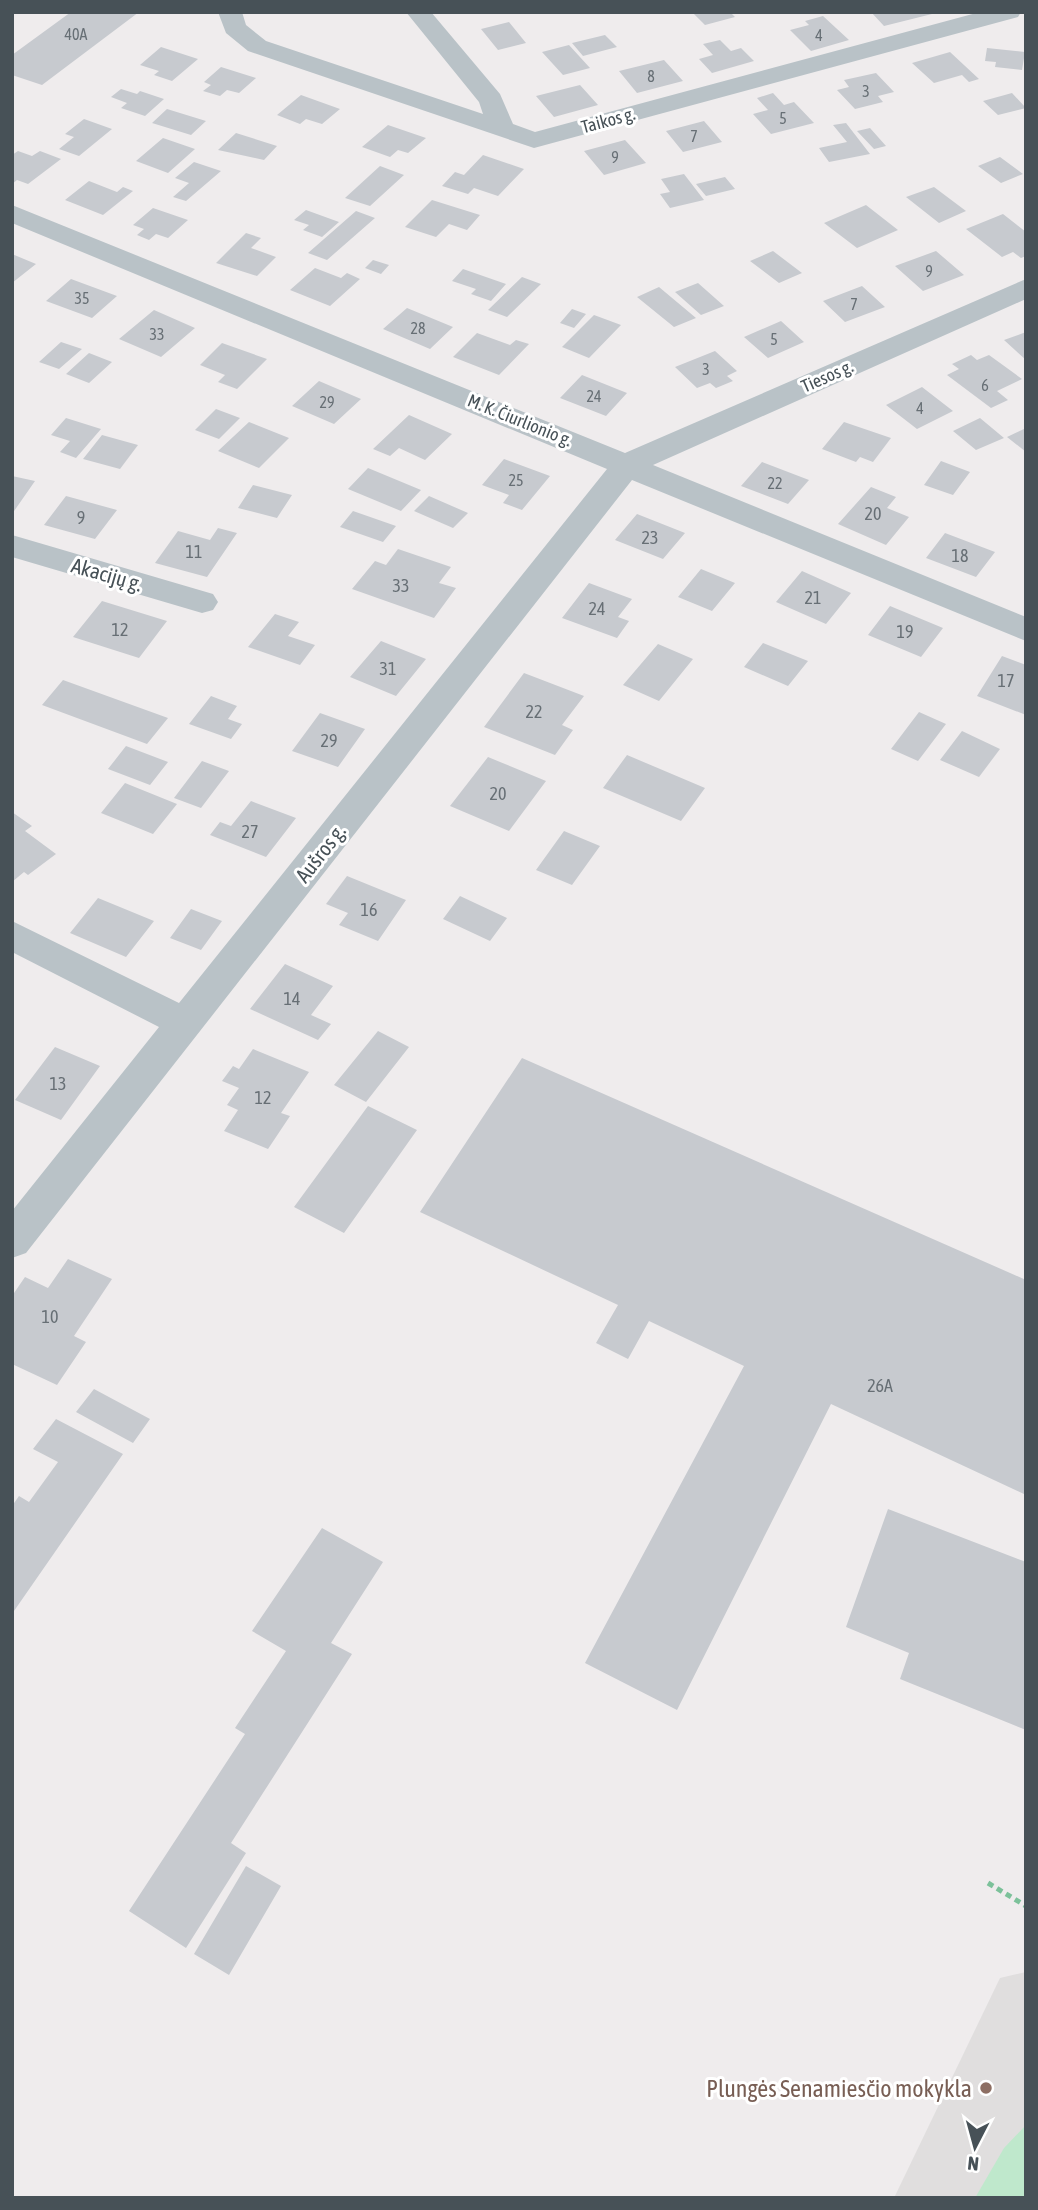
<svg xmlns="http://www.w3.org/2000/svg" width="1038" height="2210" viewBox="0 0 1038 2210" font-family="'Asap Condensed',sans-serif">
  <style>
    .education { fill: #e0dede }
    .green { fill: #bfe8cc }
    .building { fill: #c7cacf }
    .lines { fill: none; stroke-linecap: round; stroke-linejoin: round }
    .path { stroke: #7cc19a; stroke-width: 5; stroke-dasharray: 6 4.5; stroke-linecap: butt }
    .street { fill: #b9c2c7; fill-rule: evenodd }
    .education-dot { fill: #8d6e63; stroke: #fff; stroke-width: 2.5 }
    .labels { text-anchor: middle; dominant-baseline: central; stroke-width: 6; stroke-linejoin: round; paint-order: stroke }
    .far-number-label { font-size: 16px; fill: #676f75 }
    .far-street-label { font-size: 18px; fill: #475157; stroke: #fff }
    .number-label { font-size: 18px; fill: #676f75 }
    .street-label { font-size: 21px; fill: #475157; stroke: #fff }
    .near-education-label { font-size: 24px; fill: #785e54; stroke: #fff; text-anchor: end }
  </style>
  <rect width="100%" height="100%" fill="#efeced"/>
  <path class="education" d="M1026,1972V2198H894L1000,1978Z"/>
  <path class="green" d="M1026,2125V2198H975L1004,2148Z"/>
  <path class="building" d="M71,12H139L42,85L12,75V55Z
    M692,12H730L735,17L705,25Z
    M871,12H935L936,13L884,26Z
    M823,16L849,40L811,51L790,30L809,25L805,21Z
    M509,22L526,43L498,50L481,29Z
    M605,35L617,47L583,56L572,43Z
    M720,40L731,51L741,48L754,61L712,73L699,59L713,55L703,44Z
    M569,45L590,68L563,75L542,52Z
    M161,47L198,59L172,81L154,75L159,71L140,65Z
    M987,48L1025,52L1022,70L995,67L996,62L985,61Z
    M950,52L979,79L969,82L962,75L934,83L912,63Z
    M664,60L683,81L637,93L619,71Z
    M221,67L256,78L239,93L227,90L220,96L203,91L211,85L204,82Z
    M876,73L894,92L878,96L883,102L855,109L837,90L849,87L844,80Z
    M580,85L598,105L554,117L536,96Z
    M121,89L137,94L140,91L164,99L145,116L121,108L127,103L111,97Z
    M773,93L784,105L794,102L814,123L771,134L753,114L768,110L757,98Z
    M1012,93L1026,108L998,115L983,101Z
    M301,95L340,109L322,124L306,119L300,124L277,115Z
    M167,109L206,121L191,135L152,123Z
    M84,119L112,129L79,156L59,149L74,137L65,134Z
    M704,121L722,142L683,152L666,131Z
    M846,123L870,154L829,162L819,148L847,142L833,125Z
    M388,125L426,138L408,153L398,150L390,157L362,147Z
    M870,128L886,146L874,149L857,131Z
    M236,133L277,146L264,160L218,150Z
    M163,138L195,149L168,173L136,161Z
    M625,140L646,163L604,175L584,151Z
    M18,151L32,156L40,151L61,159L28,184L17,180L12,184V155Z
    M483,155L524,169L498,196L474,188L468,194L442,186L455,172L464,175Z
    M1000,157L1023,174L1001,183L978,166Z
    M194,162L221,171L186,201L173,197L189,183L175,178Z
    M380,166L404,175L370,206L345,198Z
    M684,174L704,200L670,208L660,194L670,192L661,179Z
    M725,177L735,189L706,196L696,184Z
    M89,181L117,192L123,187L133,191L103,215L65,200Z
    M934,187L966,211L939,223L906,197Z
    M432,200L480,215L467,230L449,224L436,237L405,227Z
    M866,205L898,230L857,248L824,223Z
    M153,208L188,220L168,238L156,234L149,240L137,235L144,229L133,225Z
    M306,210L339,222L322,237L303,230L309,225L294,220Z
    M356,211L375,218L327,260L308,253Z
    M1003,214L1026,232V256L1021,258L1013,252L1002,257L966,229Z
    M246,233L261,238L251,248L276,257L257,276L216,263Z
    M773,251L802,273L779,283L750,261Z
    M936,251L964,275L923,291L895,266Z
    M12,254L36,264L12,283Z
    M373,260L389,265L381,274L365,268Z
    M315,268L341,278L347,273L360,279L330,306L290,290Z
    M463,269L506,284L491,301L471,294L476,289L452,281Z
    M522,277L541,284L507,317L488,310Z
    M71,279L117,296L92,318L46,301Z
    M698,283L724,306L701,315L675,292Z
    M862,286L885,307L845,322L823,301Z
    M659,287L696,318L674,327L637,297Z
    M407,308L453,327L430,349L383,329Z
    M572,309L586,314L574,328L560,323Z
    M154,310L195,328L161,357L119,339Z
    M594,315L621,325L589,358L562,347Z
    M781,321L804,342L768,358L744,337Z
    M1026,332V360L1004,340Z
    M477,333L510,345L516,340L529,344L499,375L453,357Z
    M61,342L82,349L59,369L39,362Z
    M222,343L267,359L237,389L218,382L225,375L200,365Z
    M715,351L737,371L727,376L733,381L716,388L710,383L697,388L675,367Z
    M89,353L112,362L89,383L66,374Z
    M971,355L977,360L989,355L1022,379L997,391L1008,400L991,408L947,375L959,369L952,364Z
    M582,375L627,393L606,416L560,398Z
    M319,381L361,399L334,424L292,406Z
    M922,387L953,411L917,429L886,405Z
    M216,409L240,418L219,439L195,430Z
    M409,415L452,434L425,460L399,448L390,456L373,449Z
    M66,418L101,429L76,458L60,452L70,441L51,435Z
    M980,418L1004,438L976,450L953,431Z
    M249,422L289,438L259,468L218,451Z
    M844,422L891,438L873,462L860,457L856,462L822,449Z
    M1026,428V452L1007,437Z
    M102,435L138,445L120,469L83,459Z
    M504,459L550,476L522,510L503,503L509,495L482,485Z
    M941,461L970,472L953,495L924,485Z
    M762,462L809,480L788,504L741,486Z
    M368,468L421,490L401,511L348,489Z
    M12,476L35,481L12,514Z
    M253,485L292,495L277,518L238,508Z
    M871,487L896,497L887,508L909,517L886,545L838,524Z
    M66,496L117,510L95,539L44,525Z
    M429,496L468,513L453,528L414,511Z
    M353,511L396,526L383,542L340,527Z
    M637,514L685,533L663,559L615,540Z
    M218,528L237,533L207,577L155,563L178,531L210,540Z
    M945,533L995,552L976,577L926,558Z
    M398,549L451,567L439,583L456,588L434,618L352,589L375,561L386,565Z
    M701,569L735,583L712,611L678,597Z
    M802,571L851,593L826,624L776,602Z
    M589,583L632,599L618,617L629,621L617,638L562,618Z
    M102,601L167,621L139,658L73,637Z
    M890,606L943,628L921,657L868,635Z
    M275,614L299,622L288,636L315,645L300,665L248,647Z
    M381,641L426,659L396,696L350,677Z
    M763,643L808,661L788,686L744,667Z
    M658,644L693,659L659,701L623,685Z
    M1002,656L1026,665V715L977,696Z
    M524,673L584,696L562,725L573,730L555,755L484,727Z
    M63,680L168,718L147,744L42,705Z
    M211,696L237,706L228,719L242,724L231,739L189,724Z
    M919,712L946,724L918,761L891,749Z
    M320,713L365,729L338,767L292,751Z
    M962,731L1000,749L979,777L940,760Z
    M126,746L168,762L150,785L108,769Z
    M627,755L705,788L681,821L603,788Z
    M488,757L546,781L509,831L450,806Z
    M202,761L229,771L201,808L174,798Z
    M125,783L177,804L153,834L101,813Z
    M251,801L296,818L266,857L210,835L220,822L231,826Z
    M12,812L32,826L25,831L56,854L28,875L24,872L12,882Z
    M564,831L600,846L572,885L536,870Z
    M347,876L406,900L378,941L339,925L348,913L326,904Z
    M460,896L507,918L490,941L443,919Z
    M98,898L154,921L126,957L70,933Z
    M191,909L222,921L201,950L170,938Z
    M285,964L333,986L311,1015L331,1024L318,1040L250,1009Z
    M378,1031L409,1047L366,1102L334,1085Z
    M55,1047L100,1066L61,1120L15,1100Z
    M253,1049L309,1072L281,1113L290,1116L268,1149L224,1131L238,1110L227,1105L239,1088L222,1081L233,1066L239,1069Z
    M522,1058L1026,1280V1495L831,1404L677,1710L585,1663L744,1366L649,1321L628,1359L596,1343L618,1305L420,1212Z
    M368,1106L417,1130L344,1233L294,1207Z
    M68,1259L112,1279L74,1336L86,1342L57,1385L12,1364V1296L25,1277L48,1288Z
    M94,1389L150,1419L133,1443L76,1412Z
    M56,1419L123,1454L14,1611L12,1506L19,1496L29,1502L58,1462L33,1449Z
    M888,1509L1026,1562V1730L900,1679L909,1653L846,1627Z
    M322,1528L383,1562L331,1643L352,1654L231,1843L246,1853L186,1948L129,1911L245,1734L235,1728L286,1651L252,1631Z
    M246,1866L281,1886L229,1975L194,1954Z"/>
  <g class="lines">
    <path class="path" d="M988,1883L1026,1906"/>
    <path class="street" d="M218,12H242L246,25L266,41L483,114L479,102L406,12H431L500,94L513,124L535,132L980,12H1021L1018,17L534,148L248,51L226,33Z
      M12,205L625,453L1026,279V299L653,465L1026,617V641L632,480L26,1253L12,1258V1211L159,1027L12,952V921L179,1003L607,469L12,223Z
      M12,535L213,594L218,602L213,610L202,613L12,557Z"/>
  </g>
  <circle class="education-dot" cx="986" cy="2088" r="7"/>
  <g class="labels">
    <g class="far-number-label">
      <text x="76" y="34">40A</text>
      <text x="819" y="35">4</text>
      <text x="651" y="76">8</text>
      <text x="866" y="91">3</text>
      <text x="783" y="118">5</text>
      <text x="694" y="136">7</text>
      <text x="615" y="157">9</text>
      <text x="929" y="271">9</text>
      <text x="82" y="298">35</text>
      <text x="854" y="304">7</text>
      <text x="418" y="328">28</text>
      <text x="157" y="334">33</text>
      <text x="774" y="339">5</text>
      <text x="706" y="369">3</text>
      <text x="985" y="385">6</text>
      <text x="594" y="396">24</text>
      <text x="327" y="402">29</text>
      <text x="920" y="408">4</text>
      <text x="516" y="480">25</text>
      <text x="775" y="483">22</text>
    </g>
    <g class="far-street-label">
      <text transform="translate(608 120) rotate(-15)">Taikos g.</text>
      <text transform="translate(827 376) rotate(-24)">Tiesos g.</text>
      <text transform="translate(520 420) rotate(22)">M. K. Čiurlionio g.</text>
    </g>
    <g class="number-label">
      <text x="873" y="513">20</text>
      <text x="81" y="517">9</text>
      <text x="650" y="537">23</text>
      <text x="194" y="551">11</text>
      <text x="960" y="555">18</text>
      <text x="401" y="585">33</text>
      <text x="813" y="597">21</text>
      <text x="597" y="608">24</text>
      <text x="120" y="629">12</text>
      <text x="905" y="631">19</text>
      <text x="388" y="668">31</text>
      <text x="1006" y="680">17</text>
      <text x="534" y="711">22</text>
      <text x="329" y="740">29</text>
      <text x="498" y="793">20</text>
      <text x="250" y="831">27</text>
      <text x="369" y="909">16</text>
      <text x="292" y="998">14</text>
      <text x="58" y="1083">13</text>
      <text x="263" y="1097">12</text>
      <text x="50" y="1316">10</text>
      <text x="880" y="1385">26A</text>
    </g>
    <g class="street-label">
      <text transform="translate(107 574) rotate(16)">Akacijų g.</text>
      <text transform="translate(320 853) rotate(-52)">Aušros g.</text>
    </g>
    <g class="near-education-label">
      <text x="972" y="2088">Plungės Senamiesčio mokykla</text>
    </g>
  </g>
  <rect width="1038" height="2210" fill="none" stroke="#475157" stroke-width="28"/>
  <g transform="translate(975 2147) rotate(186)" stroke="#ffffff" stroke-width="5" paint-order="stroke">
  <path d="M0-5L12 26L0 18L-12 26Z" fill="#475157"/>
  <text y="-10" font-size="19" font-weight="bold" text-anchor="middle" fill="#475157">N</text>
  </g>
</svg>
